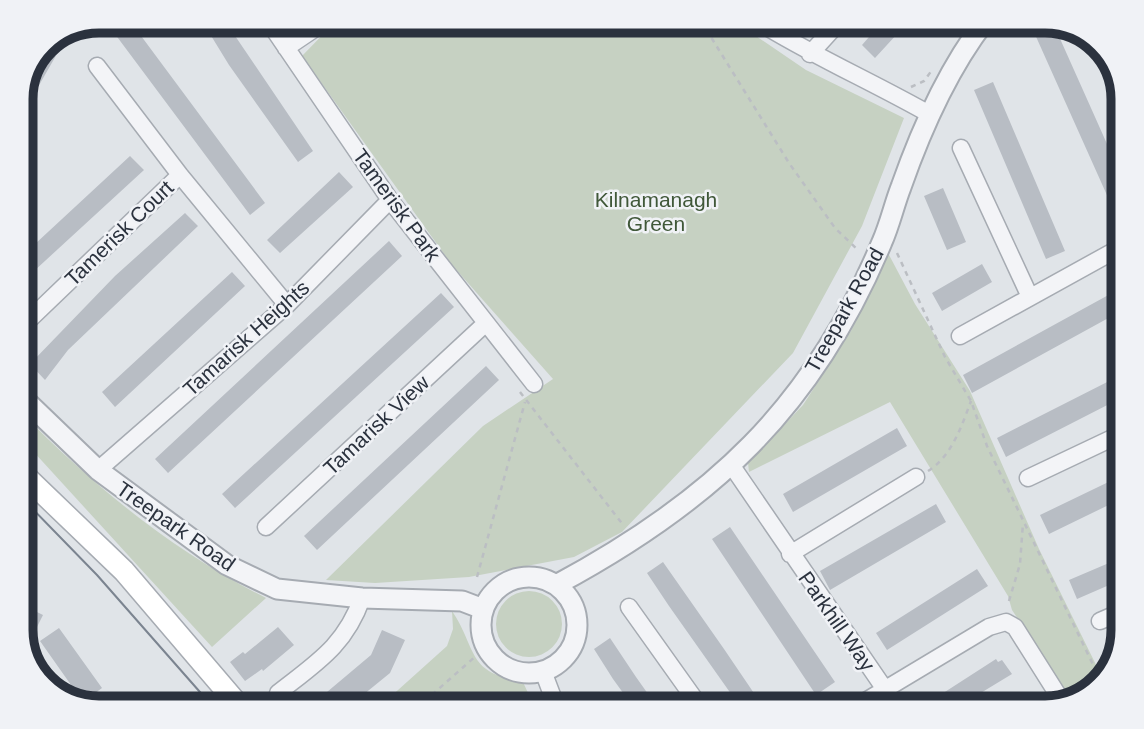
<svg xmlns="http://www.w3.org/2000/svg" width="1144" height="729" viewBox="0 0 1144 729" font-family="Arial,sans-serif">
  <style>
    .green { fill: #c6d1c2 }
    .building { fill: #b8bdc4 }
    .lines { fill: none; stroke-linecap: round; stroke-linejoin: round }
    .minor-casing { stroke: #a6abb2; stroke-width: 19 }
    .tertiary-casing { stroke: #a6abb2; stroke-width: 23 }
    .secondary-casing { stroke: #a6abb2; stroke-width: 24 }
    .path { stroke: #bbbec3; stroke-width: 2.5; stroke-dasharray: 5 5; stroke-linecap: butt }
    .minor { stroke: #f3f4f7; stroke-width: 16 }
    .tertiary { stroke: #f3f4f7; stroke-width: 19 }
    .secondary { stroke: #fff; stroke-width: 21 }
    .tram { stroke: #7b8490; stroke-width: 2 }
    .labels { text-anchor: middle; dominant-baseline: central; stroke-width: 5; stroke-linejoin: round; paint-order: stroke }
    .park-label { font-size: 21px; fill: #405839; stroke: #f0f2f6 }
    .street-label { font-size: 21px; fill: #2b323e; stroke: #f0f2f6 }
    .rim { fill: none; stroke: #2b323e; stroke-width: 9 }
  </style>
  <rect width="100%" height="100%" fill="#e0e4e8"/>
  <path class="green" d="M336,21H734L806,70L904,118L862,226L793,353L622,532L574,557L469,577L375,583L326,580L483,426L553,379L452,265L302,56Z
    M888,253L915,304L970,391L1039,549L1103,679L1083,698L1072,701L1012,610L1008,596L890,402L749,472L748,463L803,405L851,331Z
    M21,412C92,485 174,552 266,598L212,647L21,438Z
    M496 624a33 33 0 1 1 66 0a33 33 0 1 1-66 0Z
    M452,611C477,648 467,675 522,680L535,708H378L447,646L453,629Z
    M173,692L186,708H160Z"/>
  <path class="building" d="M116,21H130L265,203L250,215L109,26Z
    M202,21H225L313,151L298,162L229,65Z
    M883,21H909L875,58L862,45Z
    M1029,21L1053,23L1095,117L1123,180V231Z
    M69,33L38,87L21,114V95L44,44Z
    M993,82L1065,251L1046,259L974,90Z
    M130,156L144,170L21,283V257Z
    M339,172L353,187L280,253L267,240Z
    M943,188L966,242L947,250L924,196Z
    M185,213L198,226L68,350L45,380L30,364L115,276Z
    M389,241L402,256L168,473L155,459Z
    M982,264L992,282L942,311L932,293Z
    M232,272L245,286L115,407L102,392Z
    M1123,287V310L972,393L963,375Z
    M441,293L454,307L235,508L222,494Z
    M486,366L499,380L317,550L304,536Z
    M1123,374V397L1006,457L997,438Z
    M897,428L907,446L793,512L783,494Z
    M1123,475V498L1049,534L1040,515Z
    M936,504L946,522L830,590L820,571Z
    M730,527L835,682L816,695L712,539Z
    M1123,557V579L1077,599L1069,580Z
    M663,562L724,649L764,708H741L669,606L647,573Z
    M977,569L988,586L887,650L876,633Z
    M21,604L43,615L32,637L21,631Z
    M278,627L294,645L263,671L262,669L245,681L230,662L243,652L245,654Z
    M59,628L102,688L83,702L40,641Z
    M382,630L405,640L390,673L347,708H308L371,655Z
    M610,638L636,677L658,708H634L613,679L594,649Z
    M996,659L998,662L1002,660L1012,674L956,708H920Z
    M125,694L137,708H108Z"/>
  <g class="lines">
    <g class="minor-casing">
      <path id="minor" d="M268,21L390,200L534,384
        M757,21C813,56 873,82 931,115
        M286,48L326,21
        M810,54L840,21
        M97,66L180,175L287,305
        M961,148L1030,297
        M29,320L180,175
        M960,336L1123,246
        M732,466L884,688
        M98,470L287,305L390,200
        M1028,478L1123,433
        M266,527L486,323
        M790,554L916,477
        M629,607L701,708
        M1100,621L1123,611
        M543,671L557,708
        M278,693C316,663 345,646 362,598
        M854,708L989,627L1006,622L1015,627L1063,703"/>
    </g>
    <g class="tertiary-casing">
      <path id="tertiary" d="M21,396L98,470L227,565L277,589L362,598L462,601L483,609
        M481 625a48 48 0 1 1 96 0a48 48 0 1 1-96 0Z
        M556,585C711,502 813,408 882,242C890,224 894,205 901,187C921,130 948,69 985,21"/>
    </g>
    <g class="secondary-casing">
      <path id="secondary" d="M21,472L124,571L241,708"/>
    </g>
    <path class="path" d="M701,21L789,163L835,228L859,251
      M911,87L924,81L932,70
      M897,253L945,357L971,401L987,446L1101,681
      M520,392L624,526
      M928,471C952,456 962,425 971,401
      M477,577L525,402
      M1009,601L1020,564L1023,523
      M417,708L477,655"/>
    <use href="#minor" class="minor"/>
    <use href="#tertiary" class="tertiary"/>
    <use href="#secondary" class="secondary"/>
    <path class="tram" d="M21,497L97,575L214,708"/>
  </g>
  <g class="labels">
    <g class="park-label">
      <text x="656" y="199">Kilnamanagh<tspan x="656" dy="24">Green</tspan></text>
    </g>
    <g class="street-label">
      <text transform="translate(397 205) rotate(54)">Tamerisk Park</text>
      <text transform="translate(119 233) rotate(-44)">Tamerisk Court</text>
      <text transform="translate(844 310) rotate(-61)">Treepark Road</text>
      <text transform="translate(246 338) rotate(-42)">Tamarisk Heights</text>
      <text transform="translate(376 425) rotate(-43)">Tamarisk View</text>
      <text transform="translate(176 526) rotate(35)">Treepark Road</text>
      <text transform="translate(837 621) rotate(55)">Parkhill Way</text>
    </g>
  </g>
  <path d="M0 0H1144V729H0ZM99 33H1045A66 66 0 0 1 1111 99V630A66 66 0 0 1 1045 696H99A66 66 0 0 1 33 630V99A66 66 0 0 1 99 33Z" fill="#f0f2f6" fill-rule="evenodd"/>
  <path class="rim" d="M99 33H1045A66 66 0 0 1 1111 99V630A66 66 0 0 1 1045 696H99A66 66 0 0 1 33 630V99A66 66 0 0 1 99 33Z"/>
</svg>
